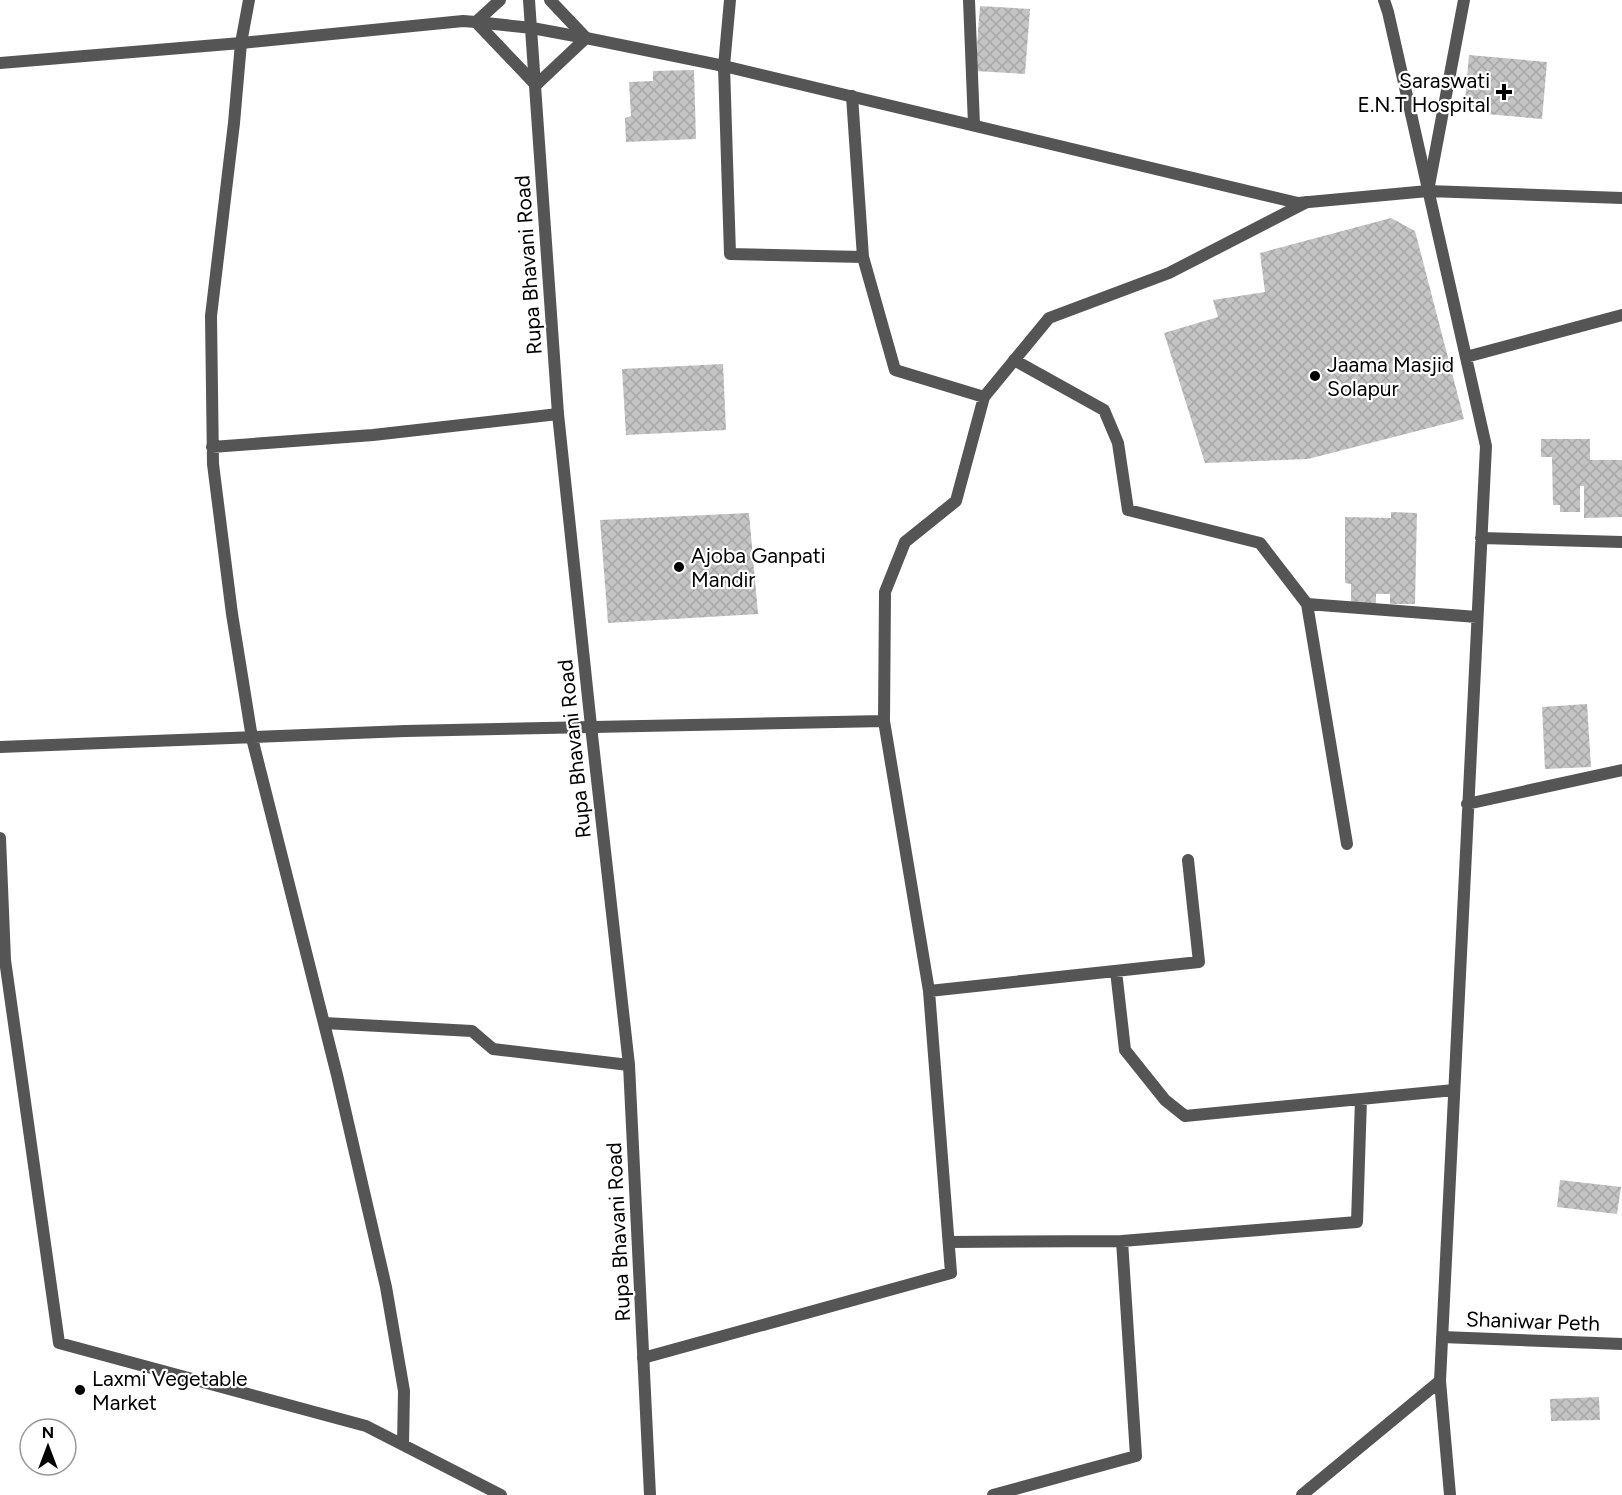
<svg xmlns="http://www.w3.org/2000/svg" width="1622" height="1495" viewBox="0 0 1622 1495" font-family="Figtree,sans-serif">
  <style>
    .building { fill: url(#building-cross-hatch) }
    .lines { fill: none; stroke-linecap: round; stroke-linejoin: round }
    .minor { stroke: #555; stroke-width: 12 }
    .tertiary { stroke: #555; stroke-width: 12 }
    .poi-dot { fill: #000; stroke: #fff; stroke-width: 2 }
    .labels { text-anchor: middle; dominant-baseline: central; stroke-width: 4.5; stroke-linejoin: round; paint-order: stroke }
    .poi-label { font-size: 21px; fill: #000; stroke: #fff; text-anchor: start }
    .street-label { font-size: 21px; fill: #000; stroke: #fff }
  </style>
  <defs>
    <pattern id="building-cross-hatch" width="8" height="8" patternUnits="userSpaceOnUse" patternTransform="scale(1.5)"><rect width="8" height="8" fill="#c4c4c4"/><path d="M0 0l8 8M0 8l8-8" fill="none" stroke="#a7a7a7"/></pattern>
  </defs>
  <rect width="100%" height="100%" fill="#fff"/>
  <path class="building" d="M980,6L1030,9L1025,74L975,71Z
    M1469,55L1547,62L1542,119L1464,112Z
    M694,70L696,139L626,142L625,118L631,116L629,82L653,81V71Z
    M1391,218L1415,231L1464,419L1308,459L1205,463L1164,333L1218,317L1213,300L1265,292L1260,253Z
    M723,364L726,430L626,435L622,369Z
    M1541,439H1590V460H1622V517L1584,518V486H1580V512H1560V505H1553L1552,457H1541Z
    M1391,512L1417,513L1415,604H1390V594H1376V605L1351,604V584L1345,583V517L1391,518Z
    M749,513L758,614L608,623L600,520Z
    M1587,704L1591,767L1545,769L1542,707Z
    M1560,1180L1621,1187L1617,1214L1557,1207Z
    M1599,1397L1600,1420L1551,1421L1550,1399Z"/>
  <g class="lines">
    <path class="minor" d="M249,0L241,43L234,123L211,316L213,464L232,614L252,738L337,1075L386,1287L404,1391L403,1445
      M500,0L476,22L536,85L586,38L550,0
      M730,0L724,66L730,254L863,257
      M969,0L974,125
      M1384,0L1388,12L1486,446L1440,1381L1450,1495
      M852,96L863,257L895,370L984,397
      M1428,191L1622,198
      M1466,357L1622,315
      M1014,360L1104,410L1118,443L1128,510L1260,543L1307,604L1477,617
      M212,447L373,435L558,414
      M1481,538L1622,542
      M1307,604L1347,844
      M0,747L405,731L884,721
      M1467,804L1622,770
      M0,838L5,960L59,1343L366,1426L501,1495
      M1188,860L1199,962L929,991L884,721L885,592L905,542L956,501L984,397L1049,318L1169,273L1307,202
      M1116,971L1125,1050L1165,1100L1185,1116L1454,1090
      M324,1023L472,1031L493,1049L629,1065
      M949,1242L1122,1241
      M1442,1337L1622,1344
      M643,1358L951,1273L929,991
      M993,1495L1136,1456L1122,1241L1357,1222L1361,1099
      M1302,1495L1440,1381"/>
    <path class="tertiary" d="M529,0L558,414L591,726L629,1065L650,1495
      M0,63L241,43L463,21L476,22L532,28L586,38L724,66L1298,203L1428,191L1464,0"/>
  </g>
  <g class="poi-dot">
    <path d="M1501 83h6v6h6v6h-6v6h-6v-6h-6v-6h6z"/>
    <circle cx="1315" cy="376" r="6"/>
    <circle cx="679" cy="567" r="6"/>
    <circle cx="80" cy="1390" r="6"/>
  </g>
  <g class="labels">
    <g class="poi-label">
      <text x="1490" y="80" text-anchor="end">Saraswati<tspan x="1490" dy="24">E.N.T Hospital</tspan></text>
      <text x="1327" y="364">Jaama Masjid<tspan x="1327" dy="24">Solapur</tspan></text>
      <text x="691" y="555">Ajoba Ganpati<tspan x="691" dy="24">Mandir</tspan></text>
      <text x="92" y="1378">Laxmi Vegetable<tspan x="92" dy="24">Market</tspan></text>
    </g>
    <g class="street-label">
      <text transform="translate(528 265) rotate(-94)">Rupa Bhavani Road</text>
      <text transform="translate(574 749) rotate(-96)">Rupa Bhavani Road</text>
      <text transform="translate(618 1232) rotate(-93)">Rupa Bhavani Road</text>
      <text transform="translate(1533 1321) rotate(2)">Shaniwar Peth</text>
    </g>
  </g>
  <g transform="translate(48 1447)"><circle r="28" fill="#ffffff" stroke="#999999" stroke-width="1.5"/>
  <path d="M0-4.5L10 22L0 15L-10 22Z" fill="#000000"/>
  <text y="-9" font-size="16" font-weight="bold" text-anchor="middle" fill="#000000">N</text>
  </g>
</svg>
